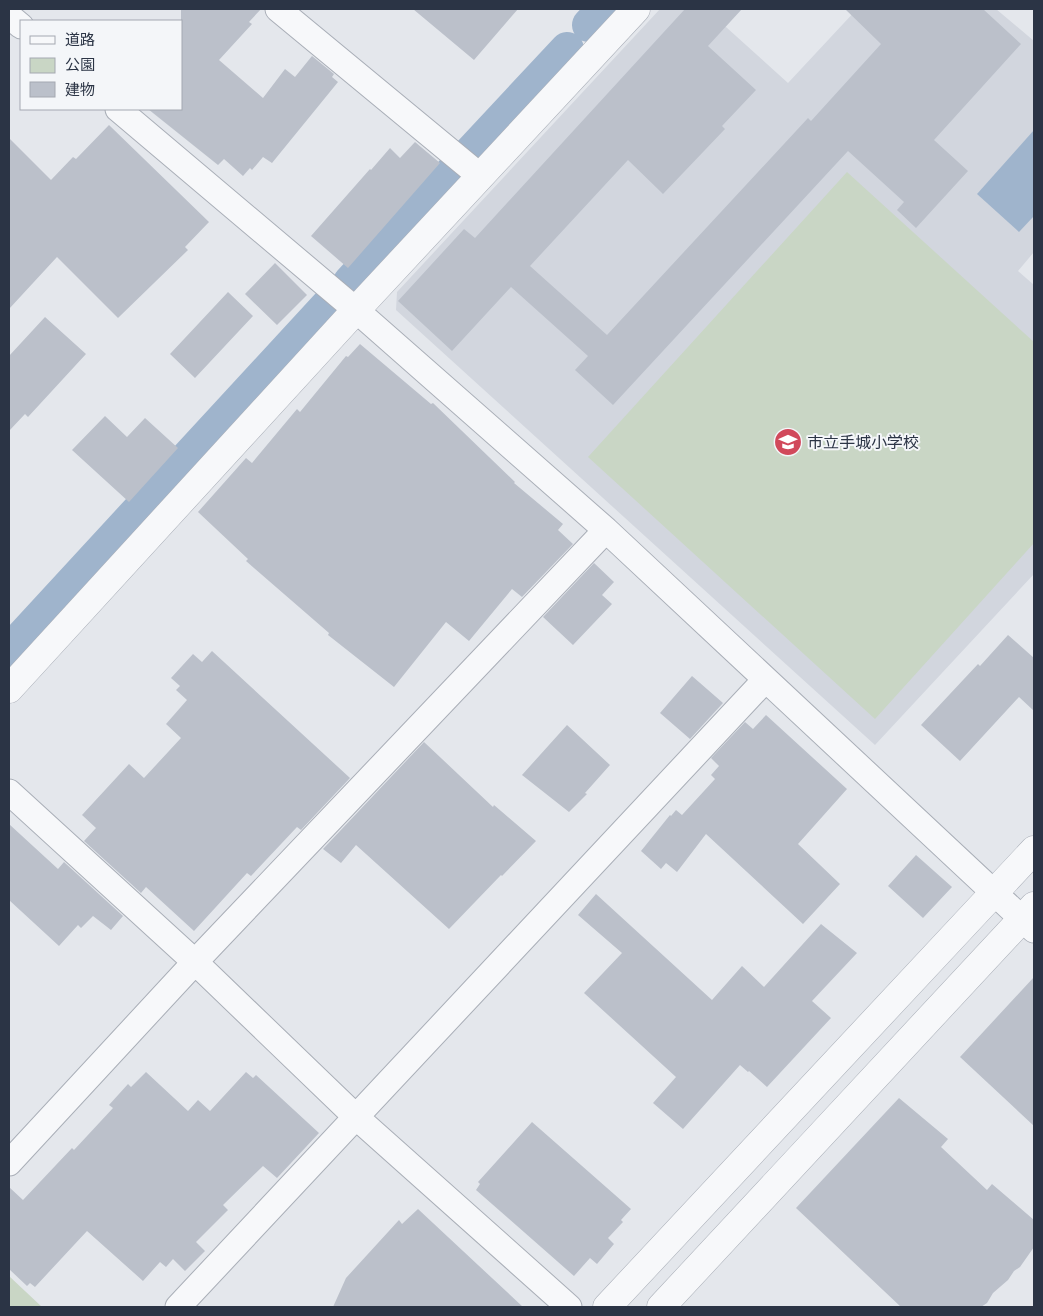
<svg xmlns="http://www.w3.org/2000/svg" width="1043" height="1316" viewBox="0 0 1043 1316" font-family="'PT Sans','Noto Sans JP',sans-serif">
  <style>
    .built { fill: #d2d6de }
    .green { fill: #c9d6c5 }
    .water { fill: #9fb4cc }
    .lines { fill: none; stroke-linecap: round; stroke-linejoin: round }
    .canal { stroke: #9fb4cc; stroke-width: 34 }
    .building { fill: #bbc0ca }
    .minor-casing { stroke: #a9aeb7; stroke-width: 27 }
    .tertiary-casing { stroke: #a9aeb7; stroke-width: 29 }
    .minor { stroke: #f7f8fa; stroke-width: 25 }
    .tertiary { stroke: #f7f8fa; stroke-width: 28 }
    .labels { text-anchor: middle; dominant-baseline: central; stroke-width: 4; stroke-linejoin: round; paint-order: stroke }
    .poi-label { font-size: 16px; fill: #2b3445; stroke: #f4f6f9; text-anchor: start }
  </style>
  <rect width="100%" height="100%" fill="#e4e7ec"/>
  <path class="built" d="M660,9H706L788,83L857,9H996L1034,41V252L1018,271L1034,285V574L875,745L396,310L397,292Z"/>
  <path class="green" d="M847,172L1034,342V543L875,719L588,457Z
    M9,1276L42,1307H9Z"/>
  <path class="water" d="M1034,130V216L1019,232L977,194Z"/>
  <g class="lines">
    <path class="canal" d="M589,25L604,9
      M469,154L567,49
      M350,282L452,172
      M9,651L328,305"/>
  </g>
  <path class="building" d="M181,9H261L249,22L252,24L219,60L263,98L285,69L295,77L312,56L334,74L332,77L338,82L272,163L263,157L252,170L250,168L243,176L224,159L218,165L148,109H181Z
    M413,9H518L474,60Z
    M685,9H742L708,46L756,90L722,126L725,129L663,194L628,160L530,266L607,335L808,118L811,121L881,44L845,9H983L1021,44L934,140L968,171L916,228L897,210L904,202L848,151L613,405L575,370L588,356L511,287L452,351L398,301L464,229L475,238Z
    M109,125L209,222L185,247L188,250L118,318L57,257L9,309V138L51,180L73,157L76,159Z
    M415,142L440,163L348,268L311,236L370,169L371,170L390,148L400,158Z
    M275,263L307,295L277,325L245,294Z
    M228,292L253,316L195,378L170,354Z
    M45,317L86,354L28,417L25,414L9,431V356Z
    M360,344L431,404L433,403L515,482L514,483L563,524L558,530L573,544L522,597L512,589L469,641L446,622L394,687L328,635L329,633L246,561L248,559L198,512L246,458L252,463L297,409L300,412L346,356L348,357Z
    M105,416L127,437L145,418L178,448L129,502L72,450Z
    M594,563L614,582L602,595L612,604L573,645L543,617Z
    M1008,635L1034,658V711L1019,697L960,761L921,725L978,664L980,666Z
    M212,651L350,778L301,830L297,827L251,876L247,873L194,931L146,887L141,893L84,841L96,828L82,815L129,764L144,778L181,738L166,724L187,700L176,690L180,686L171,678L193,654L202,662Z
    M692,676L723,703L690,739L660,713Z
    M766,715L847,789L798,844L840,884L803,924L706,834L677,872L666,863L661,869L641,851L670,815L671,816L676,810L682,815L715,779L711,775L719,766L711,758L745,722L753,729Z
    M567,725L610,765L585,793L587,794L569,812L522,775Z
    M424,742L493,807L494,805L536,841L502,876L501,875L449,929L356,845L341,863L323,849Z
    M9,824L58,869L64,862L123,916L111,930L93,916L81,928L78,925L59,946L9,900Z
    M916,855L952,887L923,918L888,886Z
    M596,894L712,1000L742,966L764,987L821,924L857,953L812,1001L831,1018L767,1087L749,1071L748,1072L740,1065L683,1129L653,1103L676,1077L584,993L622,953L578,915Z
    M1034,977V1126L960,1057Z
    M146,1072L188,1111L198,1100L210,1111L246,1072L253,1078L256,1075L319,1133L277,1178L263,1166L223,1205L228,1210L196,1242L205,1251L185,1271L173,1259L166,1267L160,1262L143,1281L87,1231L35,1287L30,1283L27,1286L9,1269V1187L23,1200L72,1148L74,1150L113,1108L109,1105L128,1084L131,1087Z
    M899,1098L948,1139L941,1147L987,1190L992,1184L1034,1220V1247L1020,1267L1014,1271L1008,1280L993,1293L987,1303L981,1307H901L796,1208Z
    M532,1122L631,1209L621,1220L623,1222L608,1238L614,1244L597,1264L590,1258L574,1276L476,1190L480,1184L478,1182Z
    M418,1209L523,1307H333L346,1278L399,1220L402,1224Z"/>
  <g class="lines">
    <g class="minor-casing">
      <path id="minor" d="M278,9L480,176
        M9,16L21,26
        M118,109L356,310L606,530L1034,930
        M9,792L195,962L356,1117L569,1307
        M9,1163L195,962L606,530
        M178,1307L765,680"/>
    </g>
    <g class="tertiary-casing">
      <path id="tertiary" d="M9,689L356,310L636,9
        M607,1307L1034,850
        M661,1307L1034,906"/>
    </g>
    <use href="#minor" class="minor"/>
    <use href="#tertiary" class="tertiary"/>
  </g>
  <defs>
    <g id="school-disc" transform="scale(1.4375)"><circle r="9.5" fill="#d1495b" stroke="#f4f6f9"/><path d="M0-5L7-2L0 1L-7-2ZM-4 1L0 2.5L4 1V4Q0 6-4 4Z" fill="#fff"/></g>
  </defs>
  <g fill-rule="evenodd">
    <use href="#school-disc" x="788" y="442"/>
  </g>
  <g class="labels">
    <g class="poi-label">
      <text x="807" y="442">市立手城小学校</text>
    </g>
  </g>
  <rect width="1043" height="1316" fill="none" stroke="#2b3445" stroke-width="20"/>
  <rect x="20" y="20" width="162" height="90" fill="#f4f6f9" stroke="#a4a8b1"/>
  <rect x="30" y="36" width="25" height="8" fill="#f7f8fa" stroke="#a4a8b1"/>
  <text x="65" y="45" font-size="15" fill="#2b3445">道路</text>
  <rect x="30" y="58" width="25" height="15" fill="#c9d6c5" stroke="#a4a8b1"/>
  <text x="65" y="70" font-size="15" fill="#2b3445">公園</text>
  <rect x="30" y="82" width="25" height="15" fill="#bbc0ca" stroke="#a4a8b1"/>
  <text x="65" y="95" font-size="15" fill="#2b3445">建物</text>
</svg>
